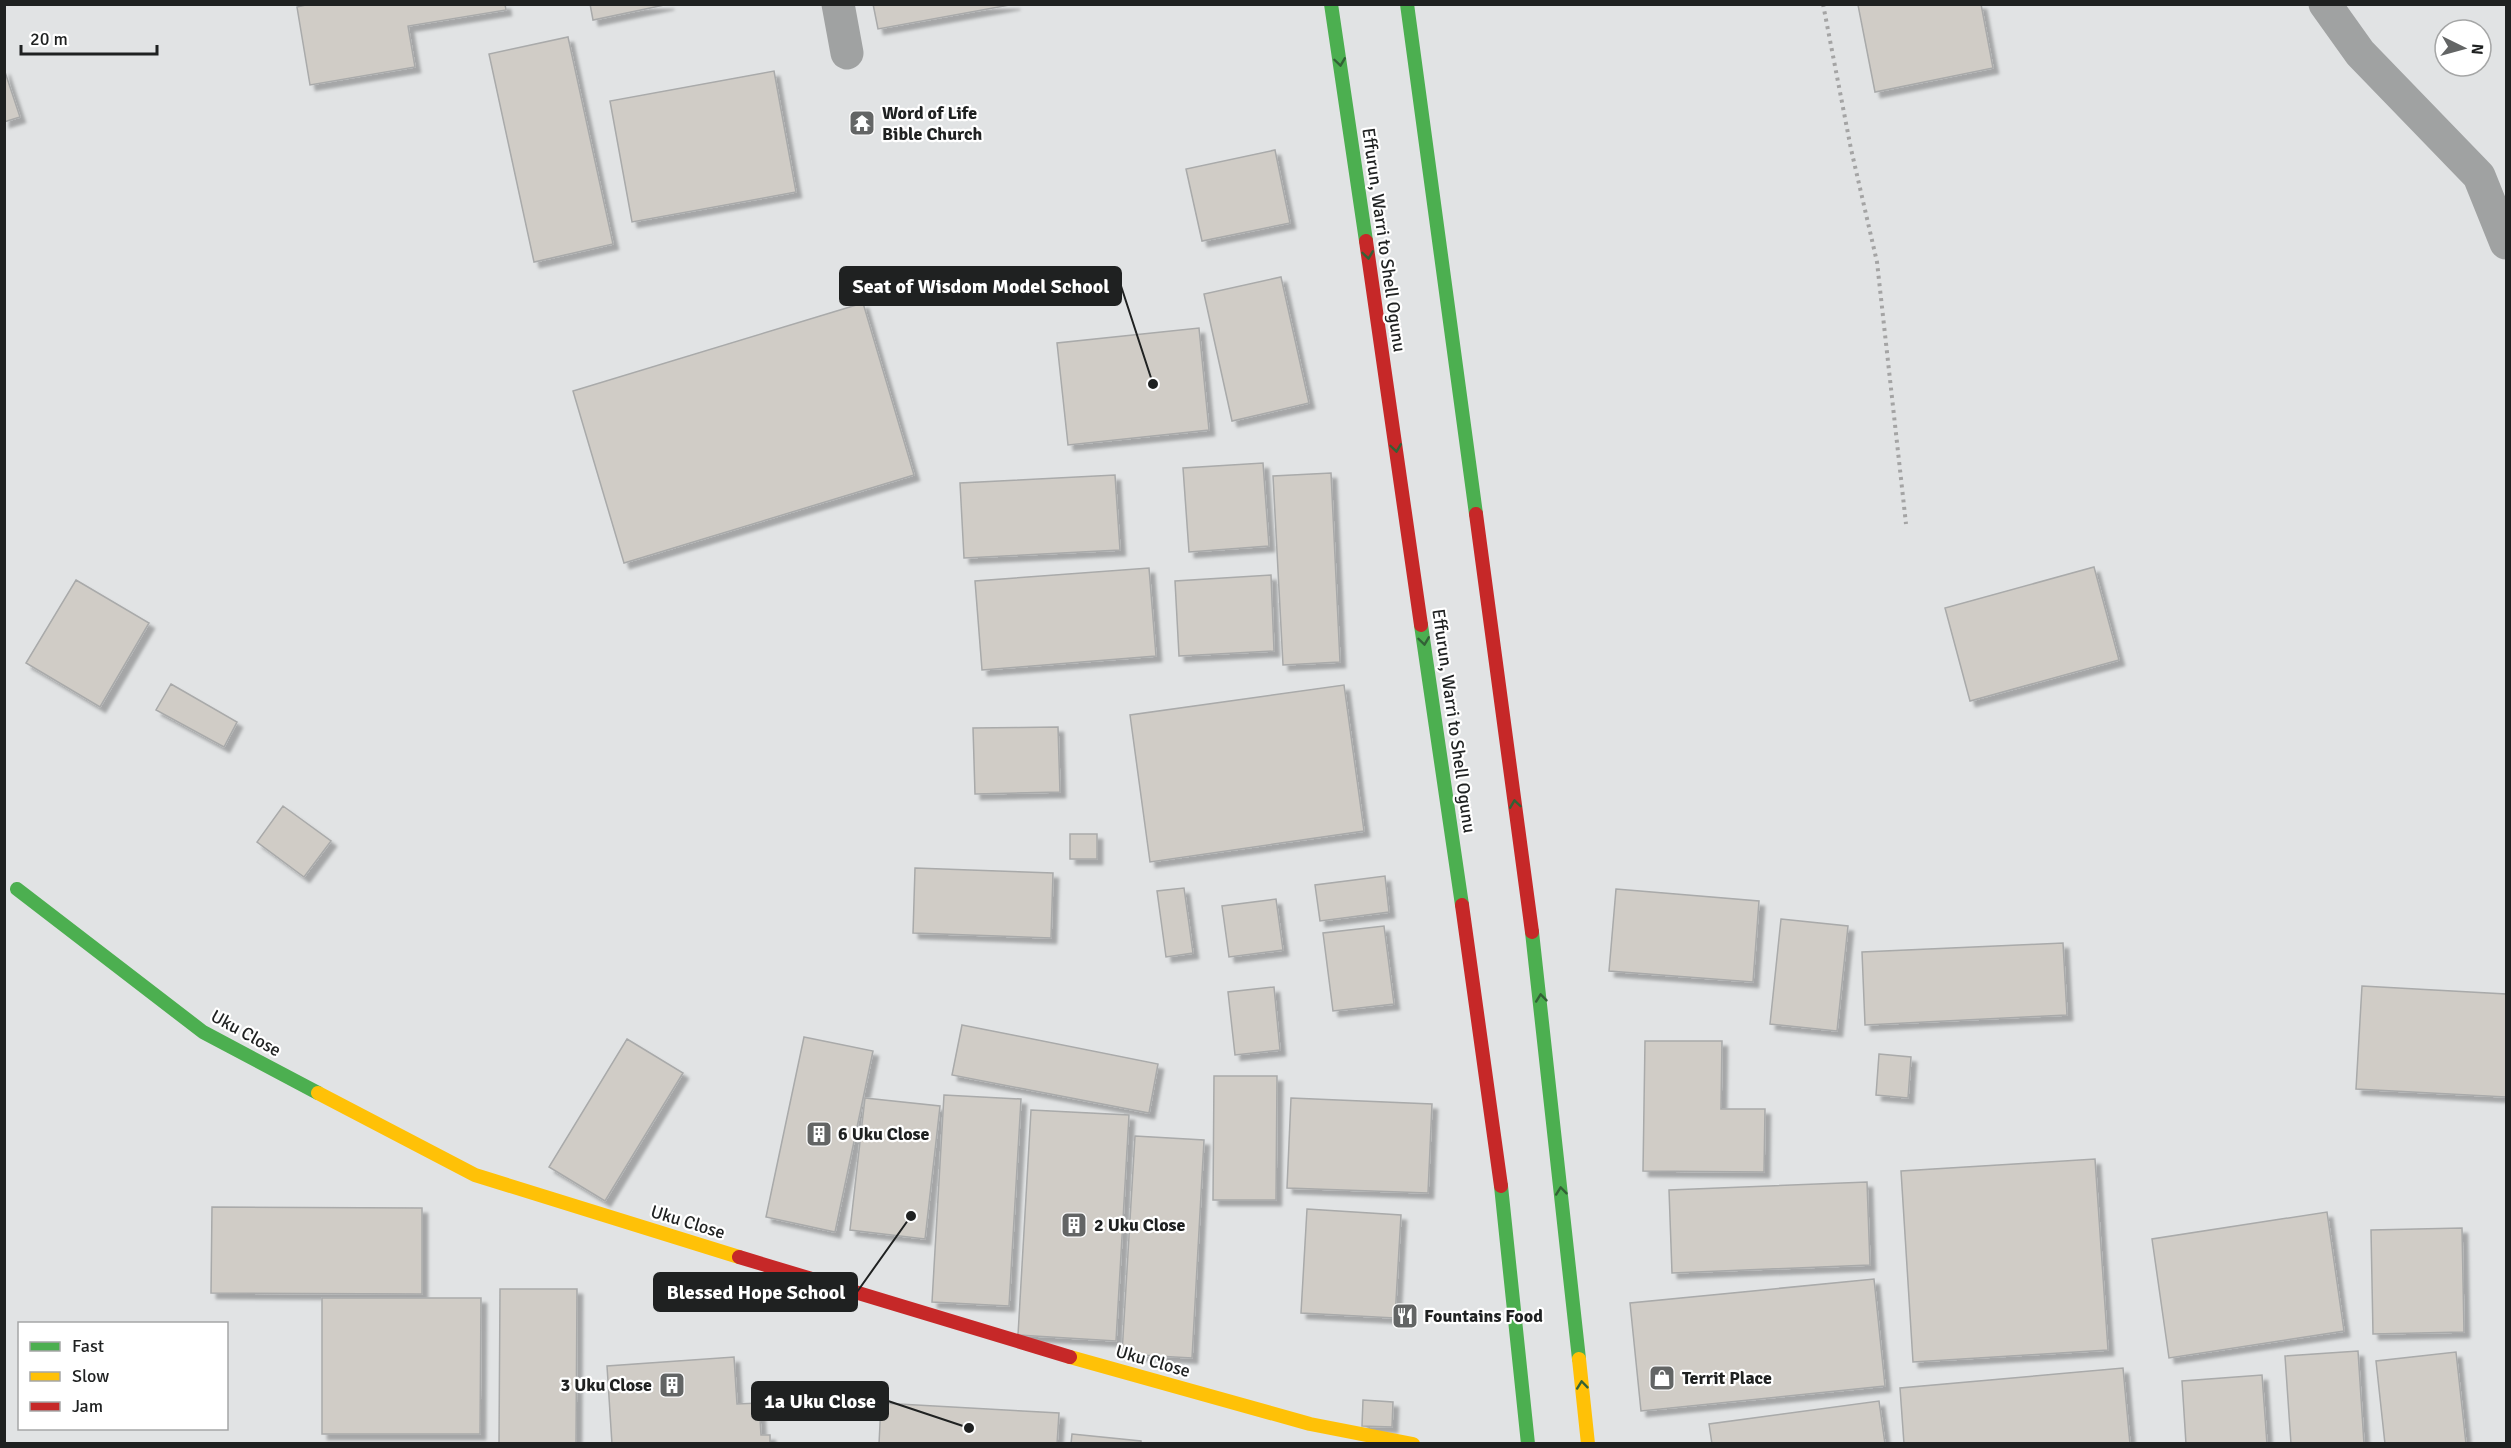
<svg xmlns="http://www.w3.org/2000/svg" width="2511" height="1448" viewBox="0 0 2511 1448" font-family="Signika,sans-serif">
  <style>
    .building { fill: #d0ccc6; stroke: #a9aaaa; stroke-width: 1.5; filter: url(#shadow) }
    .lines { fill: none; stroke-linecap: round; stroke-linejoin: round }
    .path { stroke: #a4a4a4; stroke-width: 4; stroke-dasharray: 3 4.5; stroke-linecap: butt }
    .street { stroke: #a0a2a2; stroke-width: 33 }
    .fast { stroke: #4caf50; stroke-width: 14 }
    .slow { stroke: #ffc107; stroke-width: 14 }
    .jam { stroke: #c62828; stroke-width: 14 }
    .oneway { stroke: #336136 }
    .labels { text-anchor: middle; dominant-baseline: central; stroke-width: 4.5; stroke-linejoin: round; paint-order: stroke }
    .poi-label { font-size: 18px; font-weight: bold; fill: #1f2121; stroke: #fff; text-anchor: start }
    .street-label { font-size: 18px; fill: #1f2121; stroke: #fff }
    .leader { fill: none; stroke: #1f2121; stroke-width: 2 }
    .callout-dot { fill: #1f2121; stroke: #fff; stroke-width: 2 }
    .callout { fill: #1f2121; stroke: #1f2121; stroke-width: 2 }
    .callout-label { font-size: 20px; text-anchor: middle; font-weight: bold; fill: #fff }
  </style>
  <defs>
    <filter id="shadow"><feDropShadow dx="5.5" dy="5.5" stdDeviation="1.5" flood-color="#0004"/></filter>
  </defs>
  <rect width="100%" height="100%" fill="#e1e3e4"/>
  <path class="building" d="M310,4H505L506,10L408,26L415,67L310,85L297,7Z
    M590,4H669L593,20Z
    M873,4H1015L878,29Z
    M1981,4L1993,68L1875,92L1858,5Z
    M568,37L613,244L534,262L489,54Z
    M4,69L20,117L4,122Z
    M774,71L796,192L632,222L610,101Z
    M1275,150L1290,223L1202,241L1186,169Z
    M1281,277L1309,403L1232,421L1204,294Z
    M863,303L914,475L624,563L573,391Z
    M1199,328L1209,430L1068,445L1057,343Z
    M1263,463L1269,546L1189,552L1183,468Z
    M1331,473L1340,662L1283,665L1273,476Z
    M1115,475L1120,550L964,558L960,483Z
    M2094,567L2119,660L1970,701L1945,608Z
    M1149,568L1156,656L982,670L975,581Z
    M1271,575L1274,651L1179,656L1175,581Z
    M76,580L149,623L100,707L26,663Z
    M171,684L237,722L224,747L156,710Z
    M1344,685L1364,831L1150,862L1130,715Z
    M1058,727L1060,792L975,794L973,728Z
    M283,806L331,841L304,877L257,842Z
    M1070,834H1097V859H1070Z
    M915,868L1053,873L1051,938L913,933Z
    M1385,876L1389,912L1320,921L1315,885Z
    M1184,888L1193,953L1166,957L1157,891Z
    M1616,889L1759,901L1753,982L1609,971Z
    M1276,899L1283,950L1229,957L1222,906Z
    M1781,919L1848,926L1837,1031L1770,1024Z
    M1384,926L1394,1004L1333,1011L1323,933Z
    M2063,943L2067,1015L1865,1025L1862,952Z
    M2362,986L2506,994V1097L2356,1089Z
    M1274,987L1280,1050L1235,1055L1228,992Z
    M962,1025L1158,1064L1149,1113L952,1075Z
    M804,1037L873,1051L835,1232L766,1217Z
    M627,1039L683,1073L605,1201L549,1167Z
    M1645,1041H1722L1721,1109H1765L1764,1172L1643,1171Z
    M1879,1054L1911,1057L1908,1098L1876,1095Z
    M1214,1076H1277L1276,1200H1213Z
    M944,1095L1021,1099L1009,1306L932,1302Z
    M865,1098L940,1106L925,1239L850,1230Z
    M1291,1098L1432,1104L1428,1193L1287,1188Z
    M1031,1110L1129,1115L1116,1341L1018,1335Z
    M1135,1136L1204,1140L1192,1358L1122,1354Z
    M2095,1159L2108,1350L1913,1362L1901,1171Z
    M1867,1182L1870,1265L1672,1273L1669,1190Z
    M212,1207L422,1208V1294L211,1293Z
    M1307,1209L1401,1215L1395,1318L1301,1313Z
    M2327,1212L2344,1331L2169,1358L2152,1239Z
    M2462,1228L2464,1332L2373,1334L2371,1230Z
    M1874,1279L1885,1386L1641,1411L1630,1303Z
    M500,1289H577L576,1444H499Z
    M322,1298H481L480,1434H322Z
    M2358,1351L2364,1444H2291L2285,1356Z
    M2456,1352L2466,1444H2385L2376,1361Z
    M734,1357L737,1404L759,1403L761,1435H770V1444H612L607,1366Z
    M2123,1368L2130,1444H1904L1900,1388Z
    M2262,1375L2267,1444H2186L2182,1381Z
    M1363,1400L1393,1402L1392,1427L1362,1426Z
    M1879,1401L1885,1444H1712L1709,1424Z
    M881,1403L1059,1413L1057,1444H879Z
    M1072,1434L1141,1441V1444H1071Z"/>
  <g class="lines">
    <path class="path" d="M1823,4L1851,149L1877,262L1906,524"/>
    <path class="street" d="M838,4L847,53
      M2325,4L2360,53L2479,176L2506,243"/>
    <path class="fast" d="M1331,4L1366,241
      M1407,4L1476,514
      M1421,625L1462,905
      M17,889L203,1032L318,1093
      M1532,932L1579,1359
      M1501,1186L1528,1444"/>
    <path class="slow" d="M318,1093L475,1175L739,1257
      M1070,1357L1310,1424L1413,1444
      M1579,1359L1588,1444"/>
    <path class="jam" d="M1366,241L1421,625
      M1476,514L1532,932
      M1462,905L1501,1186
      M739,1257L1070,1357"/>
  </g>
  <defs><path id="oneway-chevron" d="M-2-3.5L2.5 0L-2 3.5" fill="none" stroke-width="1.6" stroke-linecap="round" stroke-linejoin="round" transform="scale(1.5)"/></defs>
  <g class="oneway">
    <use href="#oneway-chevron" transform="translate(1340 62) rotate(82)"/>
    <use href="#oneway-chevron" transform="translate(1368 255) rotate(82)"/>
    <use href="#oneway-chevron" transform="translate(1396 448) rotate(82)"/>
    <use href="#oneway-chevron" transform="translate(1424 641) rotate(82)"/>
    <use href="#oneway-chevron" transform="translate(1515 804) rotate(-98)"/>
    <use href="#oneway-chevron" transform="translate(1541 998) rotate(-96)"/>
    <use href="#oneway-chevron" transform="translate(1561 1191) rotate(-96)"/>
    <use href="#oneway-chevron" transform="translate(1582 1385) rotate(-96)"/>
  </g>
  <defs>
    <g id="temple-square" transform="scale(1.35)"><rect x="-9" y="-9" width="18" height="18" rx="4" fill="#636565" stroke="#fff"/><path d="M0-6L5-2H3V0L6.5 2.5H4V6H1.5V3h-3V6H-4V2.5H-6.5L-3 0V-2H-5Z" fill="#fff"/></g>
    <g id="building-square" transform="scale(1.35)"><rect x="-9" y="-9" width="18" height="18" rx="4" fill="#636565" stroke="#fff"/><path d="M-4-6H4V6H1V3H-1V6H-4ZM-2.5-4.3h1.7v1.8h-1.7ZM.8-4.3h1.7v1.8H.8ZM-2.5-1h1.7V.8h-1.7ZM.8-1h1.7V.8H.8Z" fill="#fff"/></g>
    <g id="restaurant-square" transform="scale(1.35)"><rect x="-9" y="-9" width="18" height="18" rx="4" fill="#636565" stroke="#fff"/><path d="M-5-6h1v4h1v-4h1v4h1v-4h1v5L-1.5 .5V6h-2V.5L-5-1ZM5-6V6H3V1.5H1.5Q1.5-4 5-6Z" fill="#fff"/></g>
    <g id="shop-square" transform="scale(1.35)"><rect x="-9" y="-9" width="18" height="18" rx="4" fill="#636565" stroke="#fff"/><path d="M-5-2.5h2.3a2.7 3.5 0 0 1 5.4 0H5L5.5 6h-11ZM-1.5-2.5h3a1.5 2.3 0 0 0-3 0Z" fill="#fff"/></g>
  </defs>
  <g fill-rule="evenodd">
    <use href="#temple-square" x="862" y="123"/>
    <use href="#building-square" x="819" y="1134"/>
    <use href="#building-square" x="1074" y="1225"/>
    <use href="#restaurant-square" x="1405" y="1316"/>
    <use href="#shop-square" x="1662" y="1378"/>
    <use href="#building-square" x="672" y="1385"/>
  </g>
  <g class="labels">
    <g class="poi-label">
      <text x="882" y="113">Word of Life<tspan x="882" dy="21">Bible Church</tspan></text>
      <text x="838" y="1134">6 Uku Close</text>
      <text x="1094" y="1225">2 Uku Close</text>
      <text x="1424" y="1316">Fountains Food</text>
      <text x="1682" y="1378">Territ Place</text>
      <text x="652" y="1385" text-anchor="end">3 Uku Close</text>
    </g>
    <g class="street-label">
      <text transform="translate(1384 240) rotate(82)">Effurun, Warri to Shell Ogunu</text>
      <text transform="translate(1454 721) rotate(82)">Effurun, Warri to Shell Ogunu</text>
      <text transform="translate(246 1033) rotate(29)">Uku Close</text>
      <text transform="translate(688 1222) rotate(17)">Uku Close</text>
      <text transform="translate(1153 1361) rotate(16)">Uku Close</text>
    </g>
  </g>
  <path class="leader" d="M1153 384L1121 286M911 1216L857 1292M969 1428L888 1401"/>
  <g class="callout-dot">
    <circle cx="1153" cy="384" r="6"/>
    <circle cx="911" cy="1216" r="6"/>
    <circle cx="969" cy="1428" r="6"/>
  </g>
  <g class="callout">
    <rect x="840" y="267" width="281" height="38" rx="6"/>
    <rect x="654" y="1273" width="203" height="38" rx="6"/>
    <rect x="752" y="1382" width="136" height="38" rx="6"/>
  </g>
  <g class="callout-label">
    <text x="981" y="293">Seat of Wisdom Model School</text>
    <text x="756" y="1299">Blessed Hope School</text>
    <text x="820" y="1408">1a Uku Close</text>
  </g>
  <rect width="2511" height="1448" fill="none" stroke="#1f2121" stroke-width="12"/>
  <rect x="18" y="1322" width="210" height="108" fill="#ffffff" stroke="#a5a6a6" stroke-width="1.5"/>
  <rect x="30" y="1342" width="30" height="9" fill="#4caf50" stroke="#a5a6a6" stroke-width="1.5"/>
  <text x="72" y="1352" font-size="18" fill="#1f2121">Fast</text>
  <rect x="30" y="1372" width="30" height="9" fill="#ffc107" stroke="#a5a6a6" stroke-width="1.5"/>
  <text x="72" y="1382" font-size="18" fill="#1f2121">Slow</text>
  <rect x="30" y="1402" width="30" height="9" fill="#c62828" stroke="#a5a6a6" stroke-width="1.5"/>
  <text x="72" y="1412" font-size="18" fill="#1f2121">Jam</text>
  <g transform="translate(2463 48) rotate(95)"><circle r="28" fill="#ffffff" stroke="#a5a6a6" stroke-width="1.5"/>
  <path d="M0-4.5L10 22L0 15L-10 22Z" fill="#636565"/>
  <text y="-9" font-size="16" font-weight="bold" text-anchor="middle" fill="#1f2121">N</text>
  </g>
  <path d="M21 45v9h136v-9" fill="none" stroke="#1f2121" stroke-width="3"/>
  <text x="30" y="45" font-size="18" fill="#1f2121" stroke="#ffffff" stroke-width="4.5" paint-order="stroke">20 m</text>
</svg>
